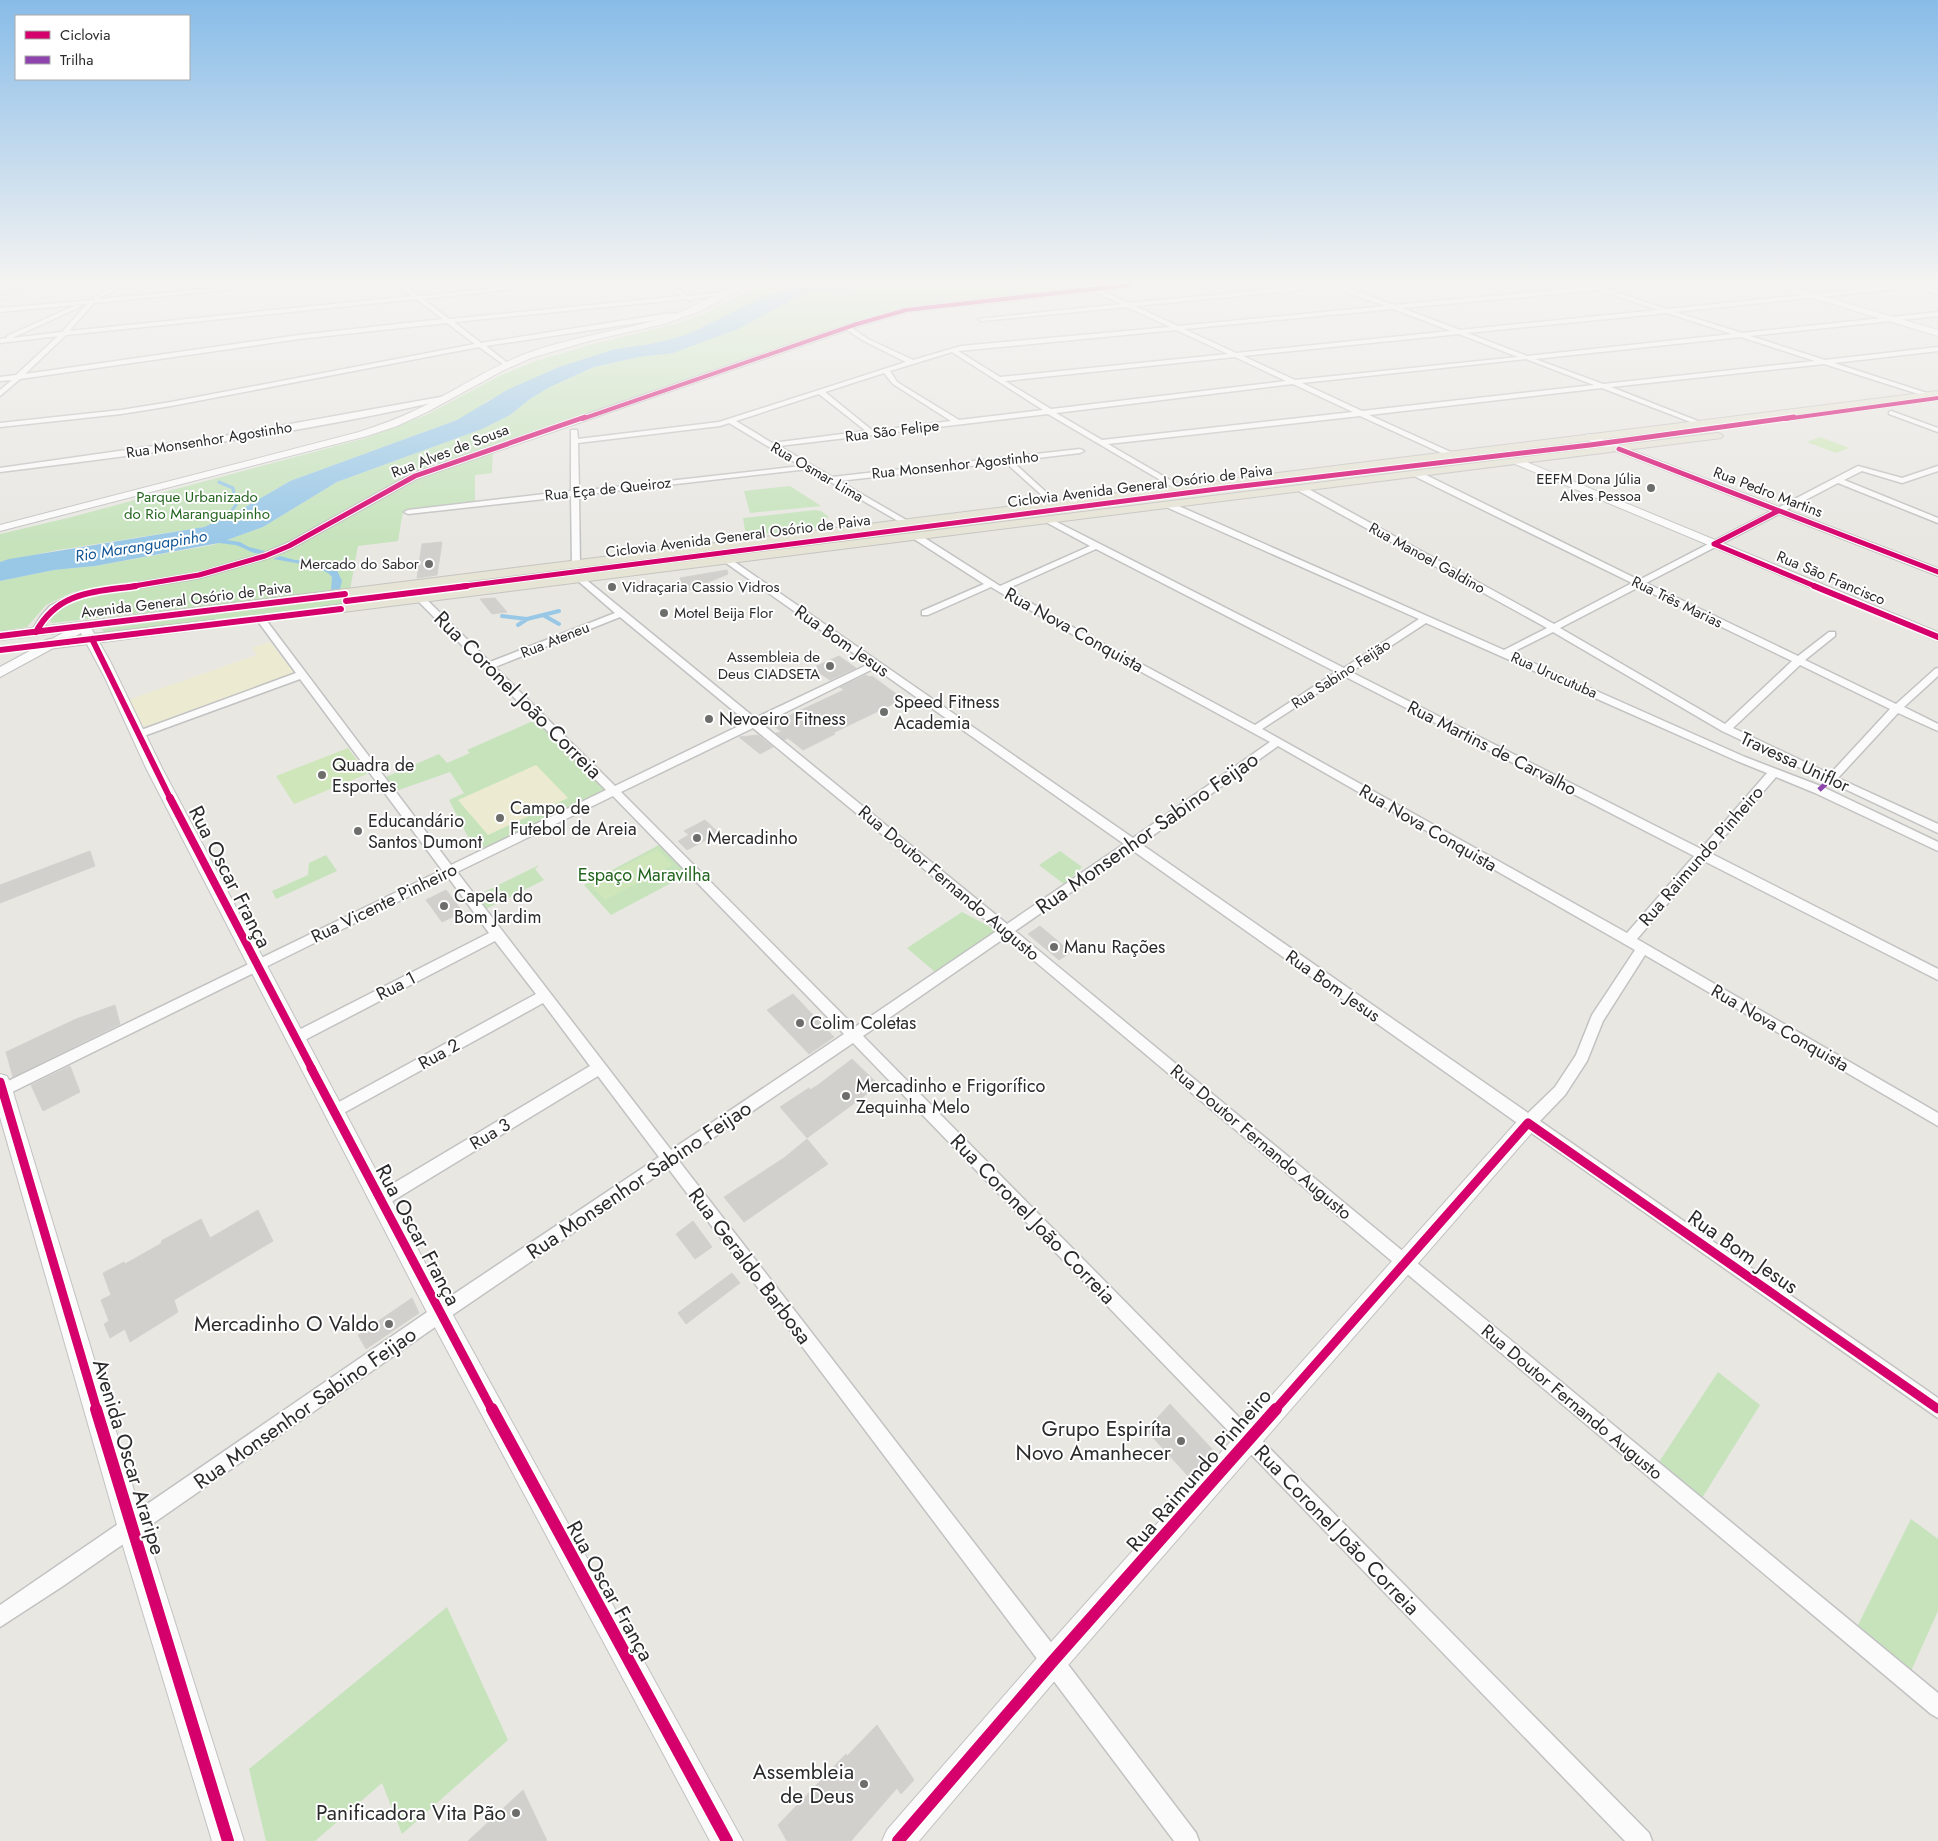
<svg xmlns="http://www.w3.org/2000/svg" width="1938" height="1841" viewBox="0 0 1938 1841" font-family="Jost,sans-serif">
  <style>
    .green { fill: #c6e3bc }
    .sand { fill: #ecebd1 }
    .pitch { fill: #cfe6ba }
    .water { fill: #99c8e7 }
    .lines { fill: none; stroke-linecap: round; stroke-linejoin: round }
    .stream-far1 { stroke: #99c8e7; stroke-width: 3 }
    .stream { stroke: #99c8e7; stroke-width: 4 }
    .building { fill: #d1d0cc; stroke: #d3d2ce }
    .street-casing { stroke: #c2c2c2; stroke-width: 3 }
    .secondary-casing { stroke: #c2c2c2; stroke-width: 2 }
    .primary-casing { stroke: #c5c4c2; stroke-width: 2 }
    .street { fill: #fcfbfb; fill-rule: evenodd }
    .secondary { fill: #fcfbfb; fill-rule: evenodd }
    .primary { fill: #e6e4d5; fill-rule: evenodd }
    .quiet { stroke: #8e44ad; stroke-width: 5; stroke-dasharray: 10 5; stroke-linecap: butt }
    .cycleway-far5-casing { stroke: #fff; stroke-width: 5 }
    .cycleway-far4-casing { stroke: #fff; stroke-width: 7 }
    .cycleway-far3-casing { stroke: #fff; stroke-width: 9 }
    .cycleway-far2-casing { stroke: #fff; stroke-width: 11 }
    .cycleway-far1-casing { stroke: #fff; stroke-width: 12 }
    .cycleway-casing { stroke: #fff; stroke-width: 15 }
    .cycleway-far5 { stroke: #d6006c; stroke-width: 4 }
    .cycleway-far4 { stroke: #d6006c; stroke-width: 5 }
    .cycleway-far3 { stroke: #d6006c; stroke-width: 6 }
    .cycleway-far2 { stroke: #d6006c; stroke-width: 8 }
    .cycleway-far1 { stroke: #d6006c; stroke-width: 9 }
    .cycleway { stroke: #d6006c; stroke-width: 12 }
    .poi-dot { fill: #6d6d6b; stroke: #fff; stroke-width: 2 }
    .labels { text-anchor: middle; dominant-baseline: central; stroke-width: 4; stroke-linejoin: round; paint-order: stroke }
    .far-street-label { font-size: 15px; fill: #2b2b2b; stroke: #fff }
    .far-poi-label { font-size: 15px; fill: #2b2b2b; stroke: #fff; text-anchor: end }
    .far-park-label { font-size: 15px; fill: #23651e; stroke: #fff }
    .far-water-label { font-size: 16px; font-style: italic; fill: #145796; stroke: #fff }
    .street-label { font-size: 18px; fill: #2b2b2b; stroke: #fff }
    .poi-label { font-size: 18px; fill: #2b2b2b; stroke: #fff; text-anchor: start }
    .park-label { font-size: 18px; fill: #23651e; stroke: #fff }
    .near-street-label { font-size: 21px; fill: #2b2b2b; stroke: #fff }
    .near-poi-label { font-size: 21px; fill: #2b2b2b; stroke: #fff; text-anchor: end }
  </style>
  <rect width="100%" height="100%" fill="#e8e7e2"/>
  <path class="green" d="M765,285H796L765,297L686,335L651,344L615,349L559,367L487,401L471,413L457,420L290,481L235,513L204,527L58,550L0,562V534L68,518L366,438L426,415L499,376L536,361L586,346L679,323L707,313L743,293Z
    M941,285H1115L892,313L854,323L403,479L286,545L262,555L214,570L73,592L46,605L27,627L0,631V581L54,570L95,566L213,545L263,527L337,482L482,429L510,415L530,399L550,387L594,367L639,357L673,353L752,322L762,314L801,295L819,291Z
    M493,451L492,473L475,475V502L403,511L398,541L358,546L350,590L52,623L50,621L54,615L63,608L81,600L154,584L213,575L268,557L410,480Z
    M790,486L821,506L750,513L744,491Z
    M815,510L821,511L829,517L824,519V528L746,536L743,518Z
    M345,598L343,605L104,632L102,629Z
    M535,720L606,791L488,848L475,845L468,837L449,800L464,793L450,772L396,791L386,777L439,754L447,763L470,753L467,750Z
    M659,845L688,874L611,915L584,885Z
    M1060,851L1082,867L1065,885L1039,865Z
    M326,855L337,871L276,899L272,891L308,875L309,863Z
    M539,865L535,869L544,880L486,909L476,896Z
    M962,912L998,931L936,973L907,948Z
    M1718,1372L1760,1405L1702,1498L1659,1462Z
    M1911,1519L1938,1539V1611L1911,1671L1857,1627Z
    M447,1607L508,1740L402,1834L382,1783L315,1841H266L249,1769Z"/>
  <path class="sand" d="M270,642L294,673L144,727L128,700L257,655L252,648Z
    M536,765L568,798L488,835L458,800Z"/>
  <path class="pitch" d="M1820,437L1849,448L1836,453L1807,442Z
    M942,522L949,523L950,527L944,530L355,603L353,602L355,596Z
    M348,748L367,774L294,804L276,776Z
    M657,849L673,865L605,900L590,884Z"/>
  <path class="water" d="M796,285H941L865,287L819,291L801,295L738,329L673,353L639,357L594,367L550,387L530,399L510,415L482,429L337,482L263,527L227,540L240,542L249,547L269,552C255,558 247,548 235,545C230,544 224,544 219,543L95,566L54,570L0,581V562L9,559L204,527L235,513L290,481L457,420L507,390L559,367L615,349L651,344L686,335L764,297Z
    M280,556L295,560L317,561L336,568L342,581L340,589L331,590L332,577L328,573L313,566L273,559Z"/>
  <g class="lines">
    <path class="stream-far1" d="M216,523L230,513L236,505L233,488L219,482"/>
    <path class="stream" d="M543,615L559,624
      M502,616L527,619L518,625
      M527,619L559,611"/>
  </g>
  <path class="building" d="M442,542L437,575L417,578L422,544Z
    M727,570L728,574L684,592L680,578Z
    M495,598L507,612L492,614L480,599Z
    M839,656L856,668L830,680L812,668Z
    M866,675L869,677L872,676L903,699L833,733L835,734L803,750L788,738L784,740L776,733L782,732L771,724L844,690L840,687Z
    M758,735L773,747L760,754L739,737Z
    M705,820L719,833L687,850L678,841L689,835L684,831Z
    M90,851L95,866L0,903V885Z
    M446,890L463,912L442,922L426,900Z
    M1040,926L1059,942L1071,952L1059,960L1028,934Z
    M793,994L834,1037L809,1054L767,1010Z
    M115,1005L120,1024L13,1077L6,1052L76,1019Z
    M852,1059L879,1085L807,1138L780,1107L809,1088L810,1090L818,1085Z
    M70,1066L80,1092L43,1111L31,1085Z
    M807,1139L828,1164L744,1222L724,1197L784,1158Z
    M258,1210L273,1241L174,1300L178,1312L130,1342L125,1329L110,1338L104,1324L109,1321L101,1300L111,1295L103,1273L124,1262L125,1264L162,1243L161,1241L201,1219L210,1238Z
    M693,1221L712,1247L695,1259L676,1234Z
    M732,1273L740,1283L686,1324L678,1313Z
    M412,1298L419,1313L366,1349L358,1335Z
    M1170,1404L1212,1449L1189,1477L1146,1430Z
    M877,1725L914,1780L901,1794L897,1788L851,1841H787L778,1825L846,1754L847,1756Z
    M523,1790L547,1841H468Z"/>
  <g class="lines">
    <g class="street-casing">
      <path id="street" d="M118,285H126L97,299L250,285H275L94,303L69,331L412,296L398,285H405L419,296L525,285H549L423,299L449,319L681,296L663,285H671L688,296L723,292L726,294L693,299L690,301L686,299L454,322L481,343L671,313L683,316L486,346L509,364V366L507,367L479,347L171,406L121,414L0,427V423L121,410L171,402L475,344L447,323L299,339L20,379L0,396V390L12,380L0,381V377L16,375L58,336L0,343V339L7,338V336L76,305L0,312V308L95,300L94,297ZM416,299L443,319L299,335L25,374L66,335ZM79,304H87L62,332L12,338L80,307Z
        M1110,285H1131L1100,290L1129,303L1316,285H1340L1394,305L1609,285H1633L1605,289L1667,309L1900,285H1923L1938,290V294L1915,287L1675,312L1742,333L1938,312V316L1750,336L1825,360L1938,347V351L1834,363L1930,394V396L1928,397L1824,364L1611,387L1703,423L1705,424L1701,426L1602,388L1369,415L1453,453V457H1450L1360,416L1108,444L1182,487V491H1179L1048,414L779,446L832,477L1080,449L1084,451L1080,453L1012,461L1057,502V506H1054L1005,462L839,481L908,521V525H905L808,469L579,495L580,565L576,568L572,565L571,496L408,514L404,512L408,510L571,491V430H577L578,439L719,422L906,362L864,341L847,330L418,478L292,548L268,558L199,578L81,597L57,610L48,620L39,634H33L31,632L41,616L50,606L76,593L198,573L262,554L286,544L412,474L845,326L906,308ZM1331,287L1386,306L1178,326L1135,306ZM1599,290L1658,310L1460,330L1402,308ZM1093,291L1121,304L978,319L981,321L1127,307L1170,327L961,346L913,360L868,339L852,328L906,312ZM1393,309L1451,331L1236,353L1184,329ZM1667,313L1732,334L1527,356L1467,333ZM1176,330L1228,354L1000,377L958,351ZM1459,334L1518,357L1295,380L1243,356ZM1741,337L1815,361L1603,384L1535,359ZM952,352L1043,410L959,420L897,382L890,371ZM1235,357L1286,381L1051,409L1005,381ZM1526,359L1594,385L1362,411L1302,383ZM884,373L893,384L951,421L873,431L825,392ZM1293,384L1353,412L1102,440L1056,413ZM819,394L866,431L772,443L736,421ZM729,423L801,466L579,491L578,443L720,426Z
        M446,396L449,398L448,399C303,433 148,454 0,472V468L224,436Z
        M1891,411L1938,428V432L1889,414V412Z
        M1858,466L1902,478L1938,466V471L1902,483L1862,471L1844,480L1938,518V523L1838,483L1646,583L1798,656L1829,632H1835V636L1805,660L1896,704L1935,669L1938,668V676L1904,707L1938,724V731L1898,713L1838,778L1938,824V833L1722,731L1553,632L1511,653L1745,757L1823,787L1938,842V851L1815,793L1776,777L1710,853L1938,969V980L1704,861L1637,939L1938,1113V1126L1645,955L1603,1021L1587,1061L1565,1095L1540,1121L1938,1398V1418L1523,1127L1132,850L1015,931L1938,1693V1718L1931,1714L1006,937L863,1036L1649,1833L1652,1841H1625L853,1043L679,1161L1060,1654L1196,1833L1199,1841H1174L668,1168L448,1318L63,1586L0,1627V1605L436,1306L659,1157L598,1076L386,1205L380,1207L374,1205L372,1200L374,1195L590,1066L543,1003L338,1116L333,1118L328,1116L326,1112L328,1108L536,994L495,941L299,1043L294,1045L289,1043L287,1039L289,1035L489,933L448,877L0,1098V1085L442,870L300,679L141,737H133L132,735L133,733L296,673L257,620V616H263L451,865L606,790L419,602V598H425L490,662L615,613L577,580L584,578L755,718L869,664L726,563L725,561L729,558L1133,838L1270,742L1059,627L991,587L928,615H922V611L984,584L914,539V535H920L1000,586L1090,546L1042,520L1049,518L1344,668L1419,619L1166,507V503H1172L1504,650L1547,628L1297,490V486H1303L1554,624L1632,583L1414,476V472H1420L1639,580ZM1096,549L1336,672L1255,725L1065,623L1007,589ZM1639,587L1792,661L1725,724L1560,628ZM620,617L747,722L615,786L495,667ZM1426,623L1737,761L1767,773L1701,849L1351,672ZM1800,665L1890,709L1830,774L1733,728ZM875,668L1124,844L1007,924L762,724ZM1344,676L1694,856L1627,933L1262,729ZM753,728L998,930L855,1027L621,792ZM1278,746L1635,950L1592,1015L1576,1055L1555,1087L1528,1113L1141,844ZM613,796L844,1034L671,1150L457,872Z"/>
    </g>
    <g class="secondary-casing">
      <path id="secondary" d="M737,285H749L698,312L664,324L589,341L531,358L502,371L427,412L397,426L367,436L0,531V525L359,432C380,425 400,418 420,408C455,391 488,368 525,354C567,338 613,332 657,320C686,313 710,296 737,285Z
        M1770,285H1784L1938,330V336Z
        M1589,434L1938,568V576L1585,439V435Z
        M1519,459L1938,632V641L1515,464L1514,462Z
        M83,622L88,623L110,661L162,768L448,1306L743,1841H710L432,1322L146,768L105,678L81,633L0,677V667Z
        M0,1074L7,1076L10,1082L153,1553L244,1841H212L125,1553L0,1117Z
        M1528,1114L1535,1117L1538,1123L1535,1129L1063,1671L919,1841H882L887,1830L1043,1651L1521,1117Z"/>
    </g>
    <g class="primary-casing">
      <path id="primary" d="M20,285H32L0,301V295Z
        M1938,391V397L0,640V632Z
        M1717,433L1721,434L1723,436L1721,438L327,614L322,613L320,610L322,607L327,606Z
        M214,620L219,621L221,624L219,627L49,649L44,647L41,644L44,641L49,639Z"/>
    </g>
    <use href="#street" class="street"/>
    <use href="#secondary" class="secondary"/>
    <use href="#primary" class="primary"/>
    <path class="quiet" d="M1819,790L1831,779"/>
    <g class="cycleway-far5-casing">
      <path id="cycleway-far5" d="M582,419L857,324L906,310L1128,285
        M1785,419L1938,398"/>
    </g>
    <g class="cycleway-far4-casing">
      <path id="cycleway-far4" d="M1619,449L1938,572
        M1714,544L1817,587
        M1714,544L1778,511
        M128,587L199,575L265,556L289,546L415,476L585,417
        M457,587L1225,488L1590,445L1794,417"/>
    </g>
    <g class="cycleway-far3-casing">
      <path id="cycleway-far3" d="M1814,586L1938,637
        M346,601L467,586
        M36,632C58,591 95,592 136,586
        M0,636L345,594
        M92,639L171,800
        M0,650L341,609"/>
    </g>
    <g class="cycleway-far2-casing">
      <path id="cycleway-far2" d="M170,798L312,1069"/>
    </g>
    <g class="cycleway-far1-casing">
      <path id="cycleway-far1" d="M311,1068L492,1410
        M0,1082L97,1410
        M1275,1410L1528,1123L1938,1409"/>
    </g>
    <g class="cycleway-casing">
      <path id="cycleway" d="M96,1409L228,1841
        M492,1409L727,1841
        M898,1841L1053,1661L1276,1409"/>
    </g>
    <use href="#cycleway-far5" class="cycleway-far5"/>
    <use href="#cycleway-far4" class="cycleway-far4"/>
    <use href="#cycleway-far3" class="cycleway-far3"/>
    <use href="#cycleway-far2" class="cycleway-far2"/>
    <use href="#cycleway-far1" class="cycleway-far1"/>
    <use href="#cycleway" class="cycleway"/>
  </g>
  <linearGradient id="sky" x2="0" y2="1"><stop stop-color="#88bce8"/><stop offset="0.52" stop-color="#f5f4f2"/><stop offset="1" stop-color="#f5f4f2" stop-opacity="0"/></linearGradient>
  <rect width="1938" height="543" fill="url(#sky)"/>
  <g class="poi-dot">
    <circle cx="1651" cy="488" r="5"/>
    <circle cx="429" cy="564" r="5"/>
    <circle cx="612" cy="587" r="5"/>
    <circle cx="664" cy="613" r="5"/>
    <circle cx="830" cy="666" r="5"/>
    <circle cx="884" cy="712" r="5"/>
    <circle cx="709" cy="719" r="5"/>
    <circle cx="322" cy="775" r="5"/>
    <circle cx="500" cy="818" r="5"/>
    <circle cx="358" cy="831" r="5"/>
    <circle cx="697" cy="838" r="5"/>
    <circle cx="444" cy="906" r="5"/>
    <circle cx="1054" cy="947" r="5"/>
    <circle cx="800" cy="1023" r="5"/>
    <circle cx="846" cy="1096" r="5"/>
    <circle cx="389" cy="1324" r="5"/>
    <circle cx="1181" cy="1441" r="5"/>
    <circle cx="864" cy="1784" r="5"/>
    <circle cx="516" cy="1813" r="5"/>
  </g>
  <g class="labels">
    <g class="far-street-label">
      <text transform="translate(892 431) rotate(-7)">Rua São Felipe</text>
      <text transform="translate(209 440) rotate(-9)">Rua Monsenhor Agostinho</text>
      <text transform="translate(450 451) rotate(-21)">Rua Alves de Sousa</text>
      <text transform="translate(955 465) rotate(-6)">Rua Monsenhor Agostinho</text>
      <text transform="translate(817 472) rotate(30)">Rua Osmar Lima</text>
      <text transform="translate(1140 486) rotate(-7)">Ciclovia Avenida General Osório de Paiva</text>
      <text transform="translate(608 489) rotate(-6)">Rua Eça de Queiroz</text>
      <text transform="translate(1768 492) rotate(21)">Rua Pedro Martins</text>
      <text transform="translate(738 536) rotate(-7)">Ciclovia Avenida General Osório de Paiva</text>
      <text transform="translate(1427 558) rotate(29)">Rua Manoel Galdino</text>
      <text transform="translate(1831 578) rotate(23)">Rua São Francisco</text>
      <text transform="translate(186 600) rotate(-7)">Avenida General Osório de Paiva</text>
      <text transform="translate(1677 602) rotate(26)">Rua Três Marias</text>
      <text transform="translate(555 640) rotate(-22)">Rua Ateneu</text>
      <text transform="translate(1341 674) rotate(-33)">Rua Sabino Feijão</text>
      <text transform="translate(1554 675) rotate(24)">Rua Urucutuba</text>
    </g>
    <g class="far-poi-label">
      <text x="1641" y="479">EEFM Dona Júlia<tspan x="1641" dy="17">Alves Pessoa</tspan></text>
      <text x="419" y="564">Mercado do Sabor</text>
      <text x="622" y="587" text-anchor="start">Vidraçaria Cassio Vidros</text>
      <text x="674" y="613" text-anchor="start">Motel Beija Flor</text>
      <text x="820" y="657">Assembleia de<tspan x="820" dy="17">Deus CIADSETA</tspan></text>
    </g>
    <g class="far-park-label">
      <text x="197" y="497">Parque Urbanizado<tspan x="197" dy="17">do Rio Maranguapinho</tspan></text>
    </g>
    <g class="far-water-label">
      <text transform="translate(141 546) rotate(-9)">Rio Maranguapinho</text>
    </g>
    <g class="street-label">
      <text transform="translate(1074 630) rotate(29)">Rua Nova Conquista</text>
      <text transform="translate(842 641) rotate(35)">Rua Bom Jesus</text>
      <text transform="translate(1492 748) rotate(27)">Rua Martins de Carvalho</text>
      <text transform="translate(1795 762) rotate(25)">Travessa Uniflor</text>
      <text transform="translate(1428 828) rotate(30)">Rua Nova Conquista</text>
      <text transform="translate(1701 856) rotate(-49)">Rua Raimundo Pinheiro</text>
      <text transform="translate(949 883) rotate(40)">Rua Doutor Fernando Augusto</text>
      <text transform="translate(384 903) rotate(-26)">Rua Vicente Pinheiro</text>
      <text transform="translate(396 986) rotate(-27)">Rua 1</text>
      <text transform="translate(1333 986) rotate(35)">Rua Bom Jesus</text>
      <text transform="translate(1780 1028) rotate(30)">Rua Nova Conquista</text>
      <text transform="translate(439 1054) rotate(-29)">Rua 2</text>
      <text transform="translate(490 1134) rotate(-31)">Rua 3</text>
      <text transform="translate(1261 1142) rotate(40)">Rua Doutor Fernando Augusto</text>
      <text transform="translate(1572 1402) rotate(40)">Rua Doutor Fernando Augusto</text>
    </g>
    <g class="poi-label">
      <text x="894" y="702">Speed Fitness<tspan x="894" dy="21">Academia</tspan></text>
      <text x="719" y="719">Nevoeiro Fitness</text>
      <text x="332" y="765">Quadra de<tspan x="332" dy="21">Esportes</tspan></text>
      <text x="510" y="808">Campo de<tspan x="510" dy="21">Futebol de Areia</tspan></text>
      <text x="368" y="821">Educandário<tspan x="368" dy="21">Santos Dumont</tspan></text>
      <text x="707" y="838">Mercadinho</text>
      <text x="454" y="896">Capela do<tspan x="454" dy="21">Bom Jardim</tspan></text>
      <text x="1064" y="947">Manu Rações</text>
      <text x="810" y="1023">Colim Coletas</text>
      <text x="856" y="1086">Mercadinho e Frigorífico<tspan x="856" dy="21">Zequinha Melo</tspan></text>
    </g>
    <g class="park-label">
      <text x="644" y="875">Espaço Maravilha</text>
    </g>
    <g class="near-street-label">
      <text transform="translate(518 695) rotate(45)">Rua Coronel João Correia</text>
      <text transform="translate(1147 833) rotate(-35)">Rua Monsenhor Sabino Feijao</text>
      <text transform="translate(230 877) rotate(63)">Rua Oscar França</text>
      <text transform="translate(639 1180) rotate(-34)">Rua Monsenhor Sabino Feijao</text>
      <text transform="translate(1033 1219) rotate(46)">Rua Coronel João Correia</text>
      <text transform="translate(418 1235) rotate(62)">Rua Oscar França</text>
      <text transform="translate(1743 1252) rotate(35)">Rua Bom Jesus</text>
      <text transform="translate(750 1266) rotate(53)">Rua Geraldo Barbosa</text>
      <text transform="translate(305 1408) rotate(-35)">Rua Monsenhor Sabino Feijao</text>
      <text transform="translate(129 1457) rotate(73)">Avenida Oscar Araripe</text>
      <text transform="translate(1199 1470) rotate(-49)">Rua Raimundo Pinheiro</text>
      <text transform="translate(1337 1530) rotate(46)">Rua Coronel João Correia</text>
      <text transform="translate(610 1591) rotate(61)">Rua Oscar França</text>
    </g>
    <g class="near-poi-label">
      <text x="379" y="1324">Mercadinho O Valdo</text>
      <text x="1171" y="1429">Grupo Espiríta<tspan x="1171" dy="24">Novo Amanhecer</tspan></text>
      <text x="854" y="1772">Assembleia<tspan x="854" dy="24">de Deus</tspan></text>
      <text x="506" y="1813">Panificadora Vita Pão</text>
    </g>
  </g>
  <rect x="15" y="15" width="175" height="65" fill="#ffffff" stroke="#aaaaaa"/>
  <rect x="25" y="31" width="25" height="8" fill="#d6006c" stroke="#aaaaaa"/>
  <text x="60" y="40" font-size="15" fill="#2b2b2b">Ciclovia</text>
  <rect x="25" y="56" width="25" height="8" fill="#8e44ad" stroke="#aaaaaa"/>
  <text x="60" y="65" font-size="15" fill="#2b2b2b">Trilha</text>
</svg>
